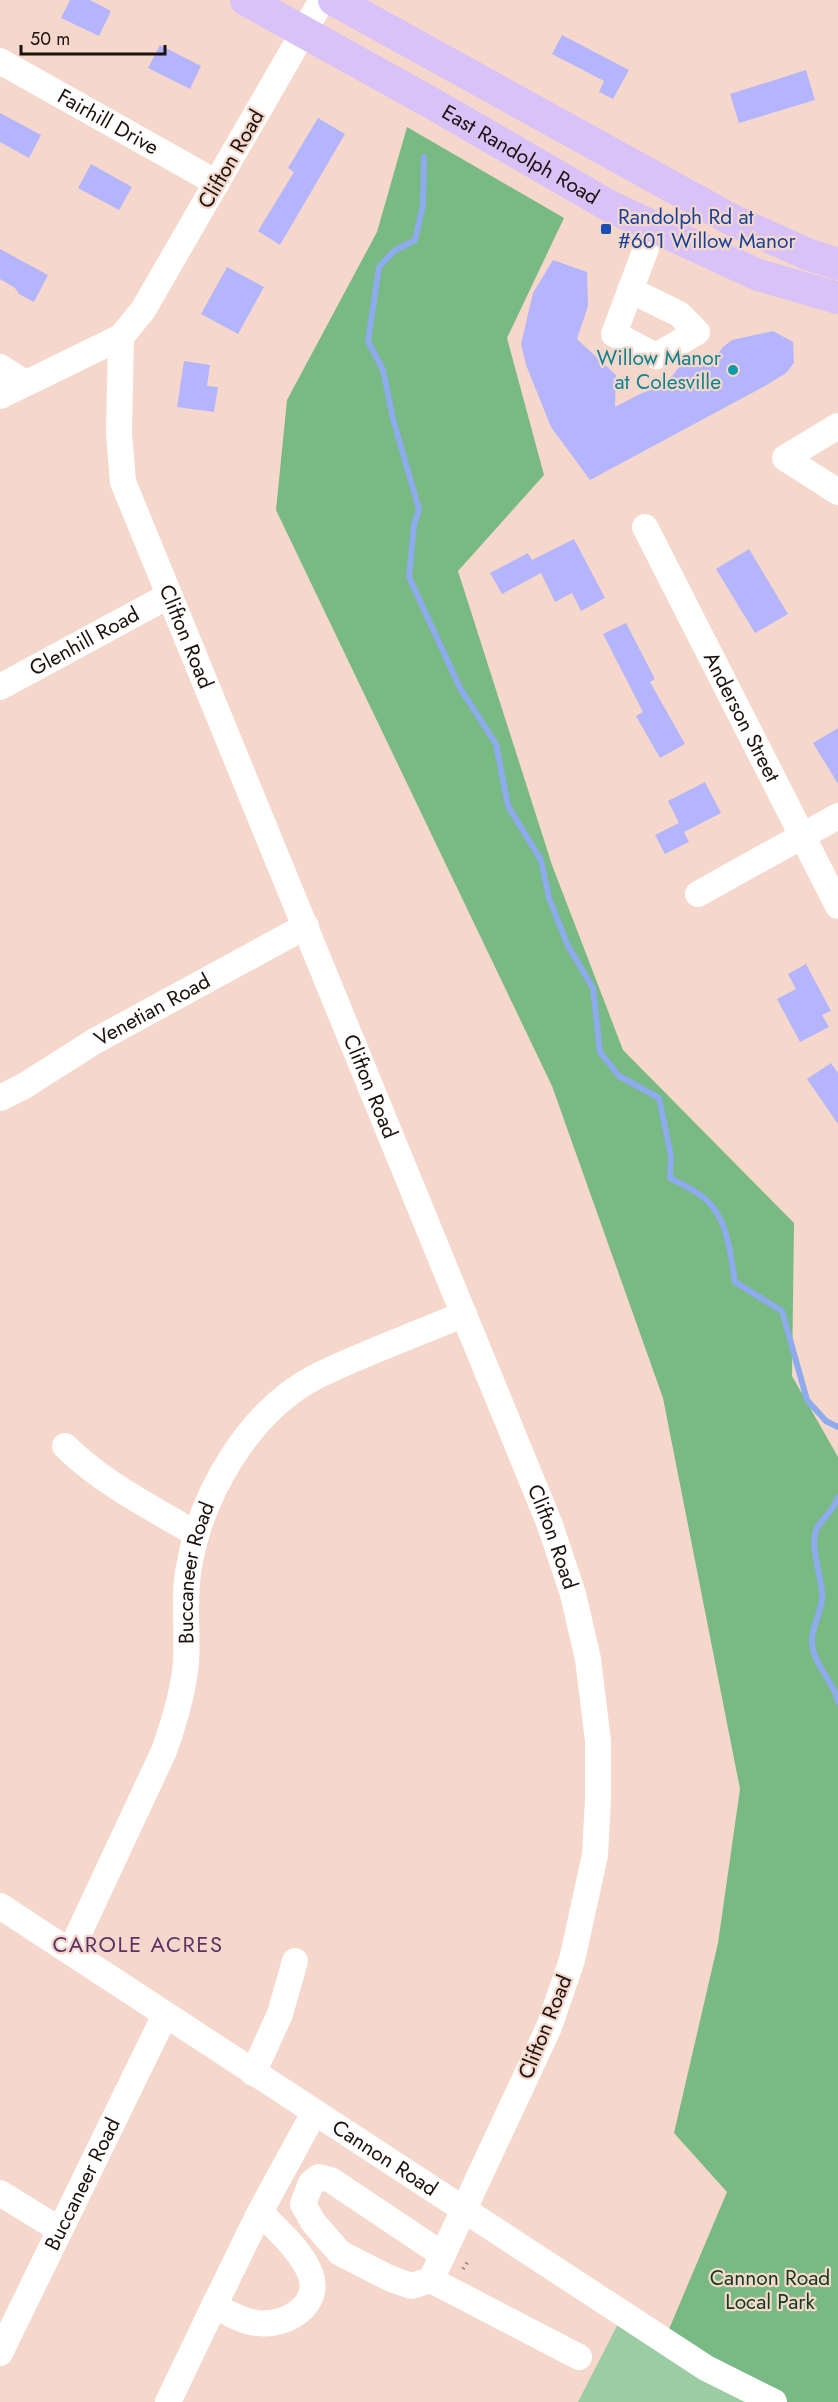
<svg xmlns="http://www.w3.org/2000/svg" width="838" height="2402" viewBox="0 0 838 2402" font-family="Jost,sans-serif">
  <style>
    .green { fill: #9ccca3 }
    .forest { fill: #79b983 }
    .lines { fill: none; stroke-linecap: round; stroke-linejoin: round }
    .stream { stroke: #8dabed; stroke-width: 6 }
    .building { fill: #b5b5fd }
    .path { stroke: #968178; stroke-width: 4; stroke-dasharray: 1.5 4.5; stroke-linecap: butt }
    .minor { stroke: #fff; stroke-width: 26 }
    .major { stroke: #d9c2f7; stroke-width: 32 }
    .transit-dot { fill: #1a4fb4; stroke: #f5d7cb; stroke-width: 2 }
    .culture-dot { fill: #0f9aa8; stroke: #f5d7cb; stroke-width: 2 }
    .labels { text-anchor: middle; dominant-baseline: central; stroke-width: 4.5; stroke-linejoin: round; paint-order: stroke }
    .street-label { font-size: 21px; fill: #1c120e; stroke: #f5d7cb }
    .transit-label { font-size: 21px; fill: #164399; stroke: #f5d7cb; text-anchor: start }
    .culture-label { font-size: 21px; fill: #0d838f; stroke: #f5d7cb; text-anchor: end }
    .park-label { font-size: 21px; fill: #0c3c19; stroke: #f5d7cb }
    .neighbourhood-label { font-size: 22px; letter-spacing: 1.5px; fill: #5d3166; stroke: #f5d7cb }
  </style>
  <rect width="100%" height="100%" fill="#f5d7cb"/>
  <path class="green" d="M621,2318L764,2402H578Z"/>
  <path class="forest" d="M407,127L564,218L507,338L544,475L458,571L552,865L623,1050L794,1223L792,1376L838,1457V2402H772L664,2341L727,2192L674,2133L718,1943L740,1789L663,1398L552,1086L276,510L287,400L377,232Z"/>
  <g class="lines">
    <path class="stream" d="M424,157L423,205L415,240L394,251L379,267L368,341L383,370L393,419L419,509L414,525L409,577L460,688L496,744L508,806L541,860L549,898L568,946L593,988L600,1052L619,1076L659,1098L671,1156L670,1178C686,1186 705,1195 715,1210C729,1230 731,1259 735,1282L782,1311L807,1400L826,1421L838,1427
      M838,1497C832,1513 824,1516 817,1528C809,1544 821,1576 822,1592C824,1609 811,1626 812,1642C813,1665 834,1681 838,1702"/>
  </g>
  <path class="building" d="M70,0H90L111,11L99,36L61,18Z
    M562,35L629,70L613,99L599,92L604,81L552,54Z
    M160,45L201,66L190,89L148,68Z
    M806,70L815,100L739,123L730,94Z
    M0,113L41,135L29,158L0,142Z
    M318,118L345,134L280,245L258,231L294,172L288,168Z
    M91,164L132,187L119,210L78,188Z
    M0,249L48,275L34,302L19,294L15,288L0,279Z
    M553,260L587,272L588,306L577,339L616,375L615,407L642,393L665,385L680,366L696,367L713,360L723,347L732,340L773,331L793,342L794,363L786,373L765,386L590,480L551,427L526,365L521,344L533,293Z
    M227,267L264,287L238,334L201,314Z
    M184,361L210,365L207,386L218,387L214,412L177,407Z
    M574,539L605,598L581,611L572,593L555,602L541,573L502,594L490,573L528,553L532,560Z
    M749,549L788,614L755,633L716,569Z
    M626,623L655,679L650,682L685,744L660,758L636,716L643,712L603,634Z
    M838,728V784L813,743Z
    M705,782L721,813L684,832L689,842L665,854L655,835L679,823L668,801Z
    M806,964L831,1011L822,1015L829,1027L800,1042L777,999L796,989L788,974Z
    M831,1063L838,1073V1124L807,1079Z"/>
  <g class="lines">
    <path class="path" d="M463,2269L469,2260"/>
    <g class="minor">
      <path id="s1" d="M322,0L143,310L121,337L119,433L123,482L550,1525L573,1594L588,1659L598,1741V1799L595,1855L572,1960L549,2027L431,2280L579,2357"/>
      <path id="s2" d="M0,61L217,183"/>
      <path d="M630,290L679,314L697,332L656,356L614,334L654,227"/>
      <path d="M0,367L25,383"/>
      <path d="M0,396L121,337"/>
      <path d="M838,426L785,458L838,492"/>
      <path id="s3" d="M645,527L838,906"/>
      <path id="s4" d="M0,687L168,596"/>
      <path d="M698,894L838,816"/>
      <path id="s5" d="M0,1098L24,1086L95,1041L306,926"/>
      <path d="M65,1446C102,1483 151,1507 196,1534"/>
      <path id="s6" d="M0,1906L706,2368L774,2402"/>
      <path id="s7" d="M70,1952L164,1751C174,1723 183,1693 186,1663C188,1631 183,1598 189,1567C201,1494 249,1411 317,1376C364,1353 415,1335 464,1314"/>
      <path d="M253,2073L280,2014L295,1961"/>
      <path d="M0,2193L60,2230"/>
      <path d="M260,2212L214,2306C227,2312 243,2322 257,2323C285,2327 323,2305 310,2273C300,2249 277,2230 260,2212L314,2113"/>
      <path d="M431,2280L411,2286L389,2278L340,2253L313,2222L303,2204L311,2183L319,2177L331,2180L443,2255"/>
      <path id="s8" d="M0,2353L165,2015"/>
      <path d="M168,2402L214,2306"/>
    </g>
    <g class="major">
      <path id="s9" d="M246,0L435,105L611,207L758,275L838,298"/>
      <path d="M334,0L732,220L807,254L838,264"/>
    </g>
  </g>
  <rect class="transit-dot" x="600" y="223" width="12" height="12" rx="3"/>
  <circle class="culture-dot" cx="733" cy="370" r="6"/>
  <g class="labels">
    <g class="street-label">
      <text stroke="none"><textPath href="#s2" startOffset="124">Fairhill Drive</textPath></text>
      <text stroke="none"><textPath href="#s9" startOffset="315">East Randolph Road</textPath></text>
      <text transform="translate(231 159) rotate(-60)">Clifton Road</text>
      <text stroke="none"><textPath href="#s1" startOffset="705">Clifton Road</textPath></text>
      <text stroke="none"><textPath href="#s4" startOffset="96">Glenhill Road</textPath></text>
      <text stroke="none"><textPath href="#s3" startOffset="213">Anderson Street</textPath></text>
      <text stroke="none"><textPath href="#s5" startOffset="176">Venetian Road</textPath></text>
      <text stroke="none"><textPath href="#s1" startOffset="1191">Clifton Road</textPath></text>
      <text stroke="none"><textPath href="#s1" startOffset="1677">Clifton Road</textPath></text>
      <text stroke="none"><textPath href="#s7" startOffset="404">Buccaneer Road</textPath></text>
      <text transform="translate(545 2027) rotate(-68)">Clifton Road</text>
      <text stroke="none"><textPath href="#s6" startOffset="460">Cannon Road</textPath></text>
      <text stroke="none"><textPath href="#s8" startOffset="188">Buccaneer Road</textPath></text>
    </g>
    <g class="transit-label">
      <text x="618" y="217">Randolph Rd at<tspan x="618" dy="24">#601 Willow Manor</tspan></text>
    </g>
    <g class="culture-label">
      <text x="721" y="358">Willow Manor<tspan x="721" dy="24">at Colesville</tspan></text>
    </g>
    <g class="park-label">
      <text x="770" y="2278">Cannon Road<tspan x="770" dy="24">Local Park</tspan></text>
    </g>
    <g class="neighbourhood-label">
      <text x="138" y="1944">CAROLE ACRES</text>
    </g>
  </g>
  <path d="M21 45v9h144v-9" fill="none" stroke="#1c120e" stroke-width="3"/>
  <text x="30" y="45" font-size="18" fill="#1c120e" stroke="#f5d7cb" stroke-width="4.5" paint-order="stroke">50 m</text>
</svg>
